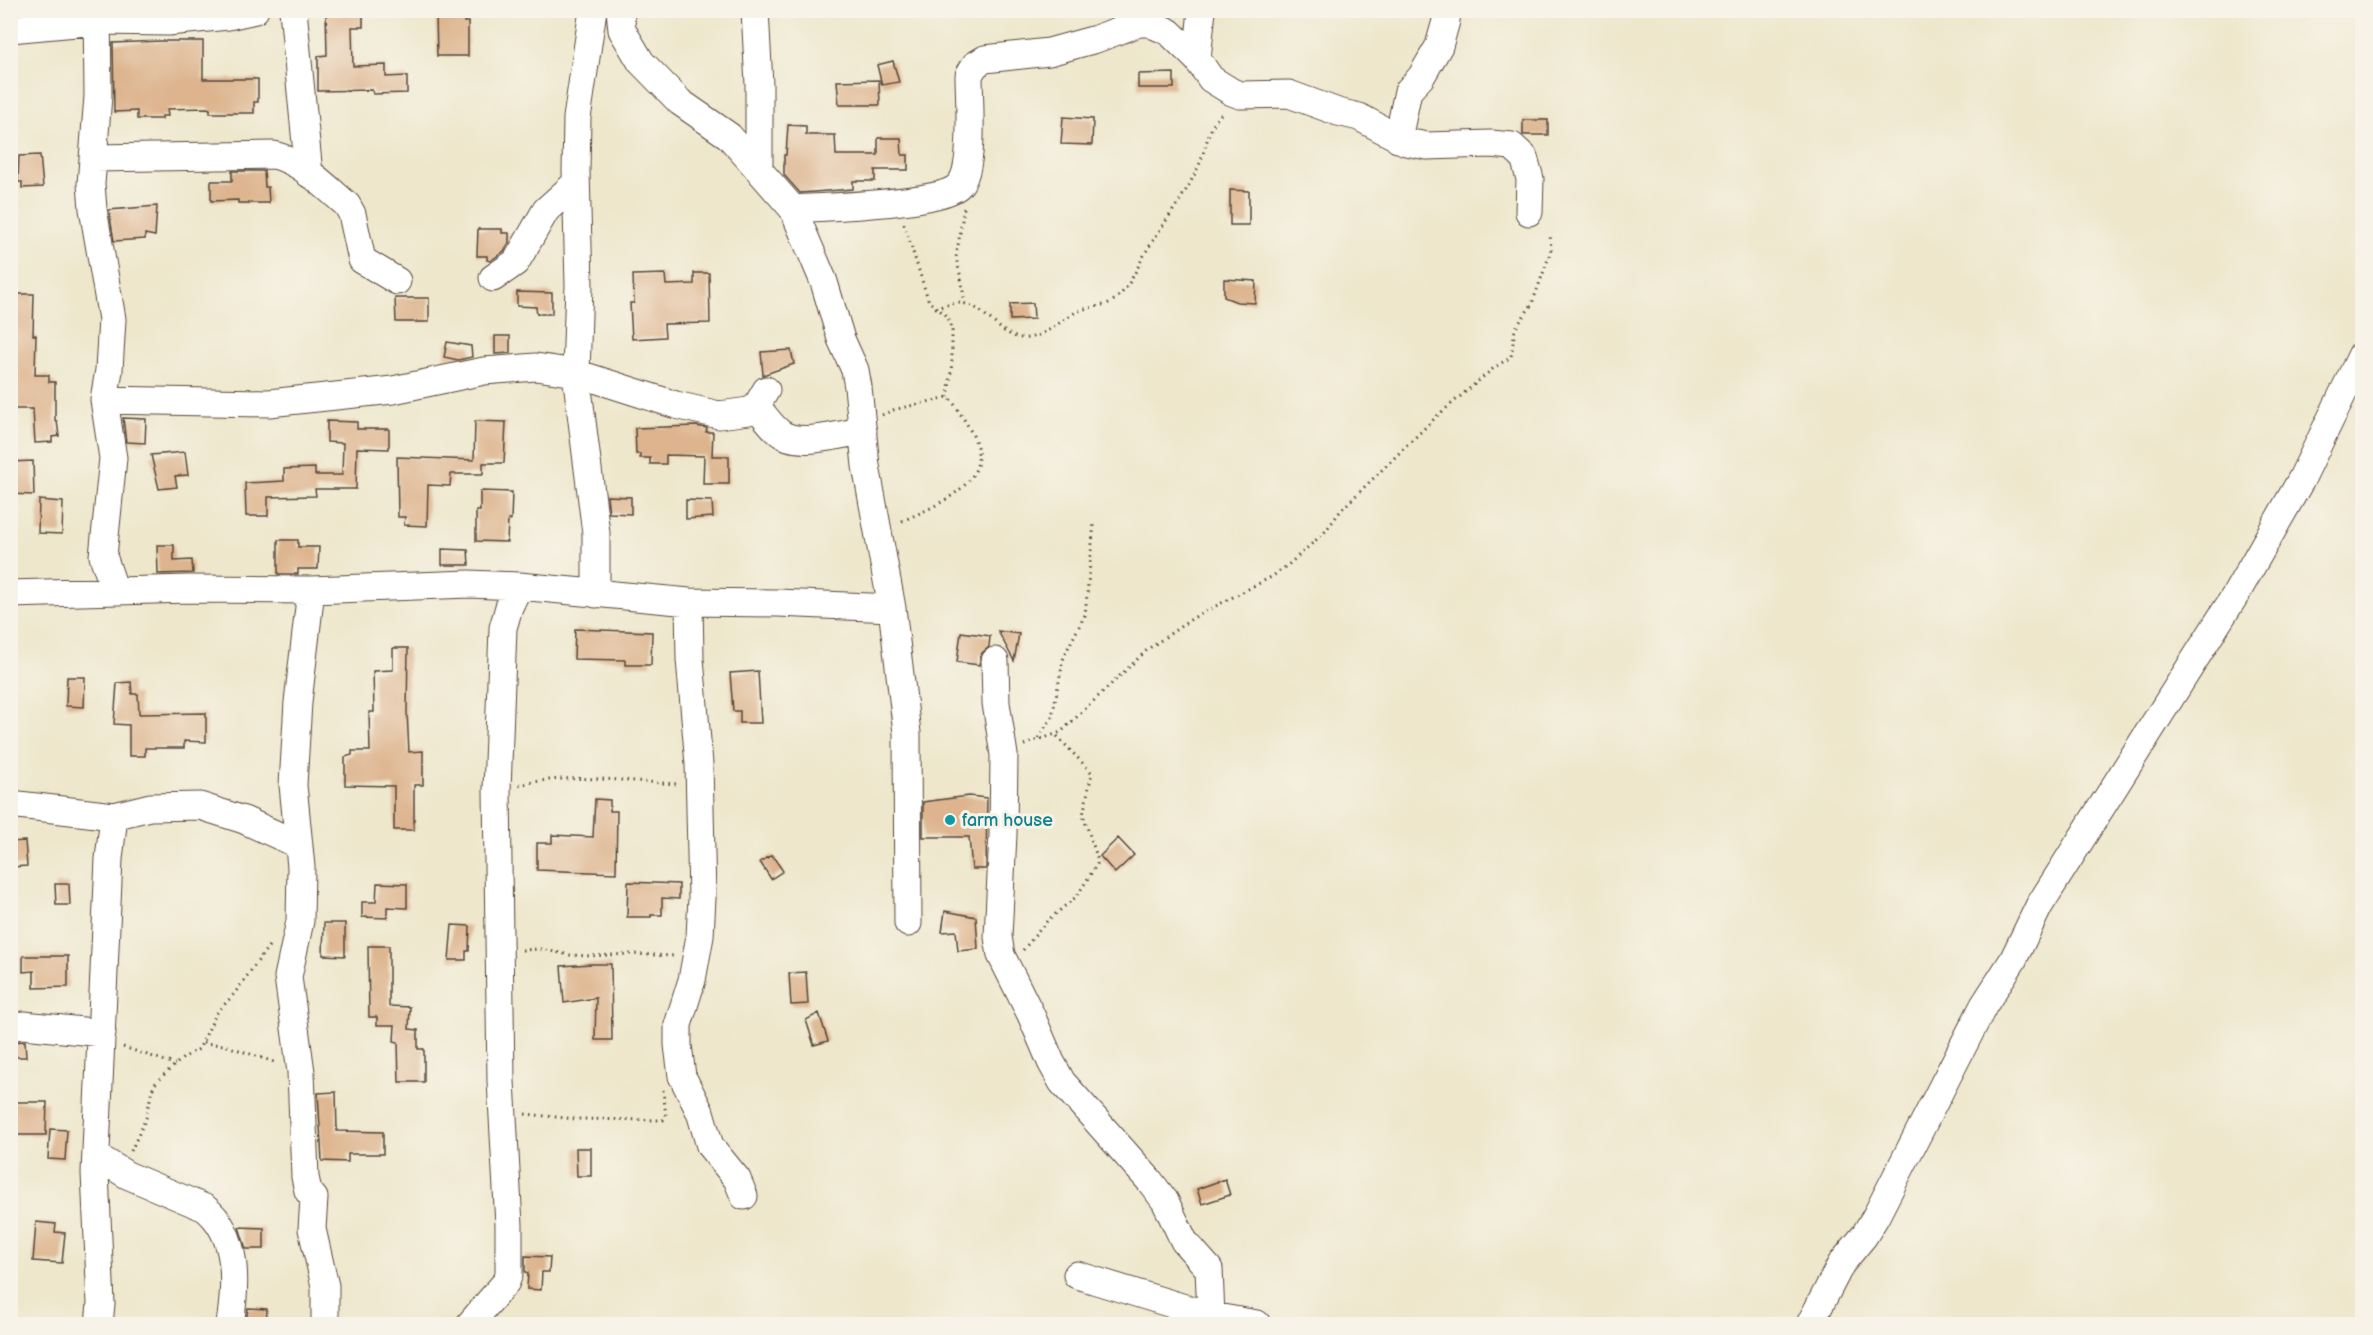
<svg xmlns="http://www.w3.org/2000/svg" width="2373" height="1335" viewBox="0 0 2373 1335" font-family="'Balsamiq Sans',sans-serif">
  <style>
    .building { fill: #ddb48d }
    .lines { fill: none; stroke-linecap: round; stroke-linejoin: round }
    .minor-casing { stroke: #564638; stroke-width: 29 }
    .path { stroke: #564638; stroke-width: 3; stroke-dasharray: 1.5 4.5; stroke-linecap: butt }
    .minor { stroke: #fff; stroke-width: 27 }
    .culture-dot { fill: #0f9aa8; stroke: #f7f3e8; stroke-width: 2 }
    .labels { text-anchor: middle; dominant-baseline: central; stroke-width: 6; stroke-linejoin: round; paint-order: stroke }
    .culture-label { font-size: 18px; fill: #0d838f; stroke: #f7f3e8; text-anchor: start }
  </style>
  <rect width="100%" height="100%" fill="#f7f3e8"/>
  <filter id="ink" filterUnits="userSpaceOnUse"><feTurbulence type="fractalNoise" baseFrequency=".0167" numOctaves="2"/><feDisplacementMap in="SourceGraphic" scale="12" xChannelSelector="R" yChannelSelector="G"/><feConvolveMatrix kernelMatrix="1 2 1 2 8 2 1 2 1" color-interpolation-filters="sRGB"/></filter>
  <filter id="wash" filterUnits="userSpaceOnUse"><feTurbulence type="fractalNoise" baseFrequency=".008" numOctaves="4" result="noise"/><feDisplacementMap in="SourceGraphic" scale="24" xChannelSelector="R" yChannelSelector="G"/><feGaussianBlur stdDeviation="1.35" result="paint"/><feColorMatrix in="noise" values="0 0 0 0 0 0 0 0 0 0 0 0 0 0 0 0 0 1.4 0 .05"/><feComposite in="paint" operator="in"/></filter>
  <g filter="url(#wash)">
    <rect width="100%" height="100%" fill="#eee7cc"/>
    <g id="blocks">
      <path class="building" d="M326,10H363V27H352L353,66L386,65V77L407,76V93L373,94L372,90L318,91V56L327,55Z
        M436,15H464V22H468V56H437Z
        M161,41H203V79H258V102H254V113H210V109L207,108L167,109L168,116H162V119H137V111L114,112L113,43Z
        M893,61L899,82L882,85L877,65Z
        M1174,73V88H1138V74Z
        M879,80L880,105H839L837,81Z
        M1063,117L1093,119L1092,145L1061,144Z
        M1523,120H1548V135H1523Z
        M788,125L806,126V135H835L836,155H878V138H901L902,155H908V170H875V181H853V189L800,193L784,175V155H786Z
        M40,155L43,187L22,188V182H18L19,156Z
        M232,171H264L265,187H268L269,203H238V200L211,201V181H232Z
        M1230,190L1249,191V225H1230Z
        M157,206L155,236L145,234V239L114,241L109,210Z
        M478,229H502V233H509V243L504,251L490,261L487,260V256H477Z
        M694,273H709L710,323L664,324L665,337L632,339L630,303H634L633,275L665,274L666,285L694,284Z
        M1224,279L1256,281L1255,303L1237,302L1224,297Z
        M517,292L552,293V314H537L536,307L517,306Z
        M10,294H34L33,335H36L35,375H49V382H55V421H57L59,436L52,437V442L35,443L33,409H10Z
        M395,298H429V322H396Z
        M1033,303L1034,319L1010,320V304Z
        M495,336H510V353L495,354Z
        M447,342L471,346L472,357L458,360L444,357Z
        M791,350L794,364L763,375L761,352Z
        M123,418L146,419L145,443L126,442Z
        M327,421L357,422V429H389V449L357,448L356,489H315L316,496L268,497V516H246L245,483L284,481V469L315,468V475H342L343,443L327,442Z
        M475,421L506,422L504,463H483V474H451L450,486L428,485L427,526L404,525L405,517H398L397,457L474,460Z
        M696,426L707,428L706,432H713L712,456H729V484H703L704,456L666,455V464H650V458H640V454H636L635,428Z
        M185,452L188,475L175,476L177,487L159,489L151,455Z
        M33,461L34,495L10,494V462Z
        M480,491L512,492L511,520H508L507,542L476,541V511H480Z
        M607,496L631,497V514L609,513Z
        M39,500L63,502L62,534L38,533Z
        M686,500L712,501L713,517L686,519Z
        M278,540H298V547H319L318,569H298V574H278Z
        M157,545H174V561L192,560L193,573L158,574Z
        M442,549L468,550L469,565H442Z
        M575,629L652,632L651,665H625V660L574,659Z
        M998,631L1019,634L1014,661Z
        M961,632L990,636L989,647L981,654L979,665L957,662Z
        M393,648H408L407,712L409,752L423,751V785H414V830H394V786L345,785V757L352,755V751H370L369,712H374L373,671L393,670Z
        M758,671L761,723H740V711H733L730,673Z
        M67,677H85L84,707L66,706Z
        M131,682L132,694H138L139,714L206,713V742L184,741V748H145V756H129V725L114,724L117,683Z
        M969,796L987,798L986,869H972L969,837H923V802Z
        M595,799L610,800V811H617L616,873L537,870V843H552V835L593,837Z
        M1118,838L1134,855L1115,873L1100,856Z
        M25,841L27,866L12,867L10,842Z
        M772,855L783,871L771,879L760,862Z
        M628,882L679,884V899L662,898V915H651V917H627Z
        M377,883L407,884V908L387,907V918L362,917V902H376Z
        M55,884H69L70,905H56Z
        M945,911L976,917L978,949L958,951L956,931L942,932Z
        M324,923H345V956L323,955Z
        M452,925L470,926L469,951H466V960H449Z
        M368,946H389V1006L410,1007L409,1029L418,1030V1049H424V1082H399L398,1042L394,1041L395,1025H377V1017H369Z
        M23,956H68V987L34,988V971L23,972Z
        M591,964H611L612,1040H595L596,998L564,1003L561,966Z
        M806,972L808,1004L791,1005L789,973Z
        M819,1013L828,1041L814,1045L806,1020Z
        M25,1041L26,1057H10V1042Z
        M336,1092L337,1131L383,1132V1154H348V1162L322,1161L318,1093Z
        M10,1102H47L46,1135H10Z
        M50,1129L67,1130L65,1160L48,1159Z
        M576,1148H591V1176H577Z
        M1225,1179L1230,1195L1202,1204L1197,1189Z
        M36,1222L56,1224L55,1232L65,1233L62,1263L33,1261Z
        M239,1227L264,1228V1249H246Z
        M525,1256L550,1257L549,1272H542L541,1290L527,1289L528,1273L525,1272Z
        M248,1308L267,1309L266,1324L246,1323Z"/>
    </g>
  </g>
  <g filter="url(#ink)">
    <use href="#blocks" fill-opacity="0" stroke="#564638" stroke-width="1.5"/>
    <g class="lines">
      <g class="minor-casing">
        <path id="minor" d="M97,10L98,96L91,184L93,209L112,319L109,370L104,400L113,458L103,556L115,591
          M293,10L309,174
          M593,10L577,118L576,171L579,285L576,373L596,533V594
          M620,10L622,30L641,62L680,102L729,136L793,209L824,282L841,339L855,370L858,387L866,466L892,608L907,733L908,923
          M755,10L759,85V169
          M10,29L98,21L168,22L228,16L255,10
          M1197,59L1202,10
          M1398,139L1408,91L1421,77L1439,46L1446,21L1447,10
          M94,158L274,155C302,162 325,186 347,205L352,214L362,260L397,281
          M793,209C822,207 945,204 960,184C975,166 969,100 969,75L975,65L985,59L1049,52L1096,39L1139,23H1149L1169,32L1197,59L1211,79L1232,92L1240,95L1289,94L1338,112L1359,117L1406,142L1427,146L1491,144L1512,146L1524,157L1530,179L1529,212
          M493,278L516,262L546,210L576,183
          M104,400L269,403L393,390L484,371L536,367L576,373L676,405L719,415L749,411L756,407L766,390
          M756,407C764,414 770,425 779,432C798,448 839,434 863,431
          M311,590L298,702L293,785L301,867L300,921L288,977L301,1072L305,1177L308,1191L314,1198L312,1229L325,1286V1324
          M10,594L189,589L311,590L469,584L519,586L689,602L778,603L892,608
          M689,602L690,659L699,764L702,898L700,936L692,980L678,1025V1045L682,1076L700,1112L710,1146L737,1179L744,1196
          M995,661L996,703L1004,755L1003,834L998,937L1001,955L1031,1015L1051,1062L1062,1082L1149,1180L1165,1201L1184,1241L1209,1269L1211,1316
          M10,804L114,816L150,807L200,806L244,820L297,844
          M10,1027L24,1025L102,1033
          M96,1156L127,1175L205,1208C239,1235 236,1285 230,1324
          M1077,1275L1211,1316L1257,1324
          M99,1324L101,1304L95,1173L109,859L114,816
          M470,1324L506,1282L509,1274V1225L501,1081L497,790L503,628L509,607L519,586
          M1810,1324L1841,1264L1864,1236L1876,1216L1984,1005L2013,960L2039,906L2236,594L2301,480L2362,354"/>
      </g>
      <path class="path" d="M964,208L956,258L961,278L965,303
        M904,224L929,302L946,315L949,320L952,331V362L948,397
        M935,308C944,306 956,301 966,304C989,310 1002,341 1028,338C1047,335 1060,321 1076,312C1088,306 1103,308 1114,300C1131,288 1138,263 1149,247C1166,219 1186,195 1199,165C1207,147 1207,127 1223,112
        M882,415L893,410L948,397L953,402C962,417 976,435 978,452C983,489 926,510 900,522
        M1038,738L1052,717L1064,656L1085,615L1094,523
        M1024,745L1061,732L1148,649L1193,618L1273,576L1289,564L1324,533L1342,509L1437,416L1495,367L1511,357L1515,329L1532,304L1551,251L1550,233
        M519,785C567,773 627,781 677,784
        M522,950L540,949L570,955L590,956L631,954L674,956
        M1023,950L1047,921L1077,896L1097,864V857L1083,815L1092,773L1056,735
        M203,1043L224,1045L277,1063
        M123,1047L175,1064
        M525,1114L576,1119L663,1120L666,1116L663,1090
        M131,1151L146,1118L152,1090L157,1081L183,1058L199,1049L216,1014L234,994L271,943"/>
      <use href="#minor" class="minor"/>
    </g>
  </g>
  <circle class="culture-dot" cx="950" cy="820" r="6"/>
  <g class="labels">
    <g class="culture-label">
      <text x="962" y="820">farm house</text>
    </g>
  </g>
  <rect width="2373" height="1335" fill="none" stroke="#f7f3e8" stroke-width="36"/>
</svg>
